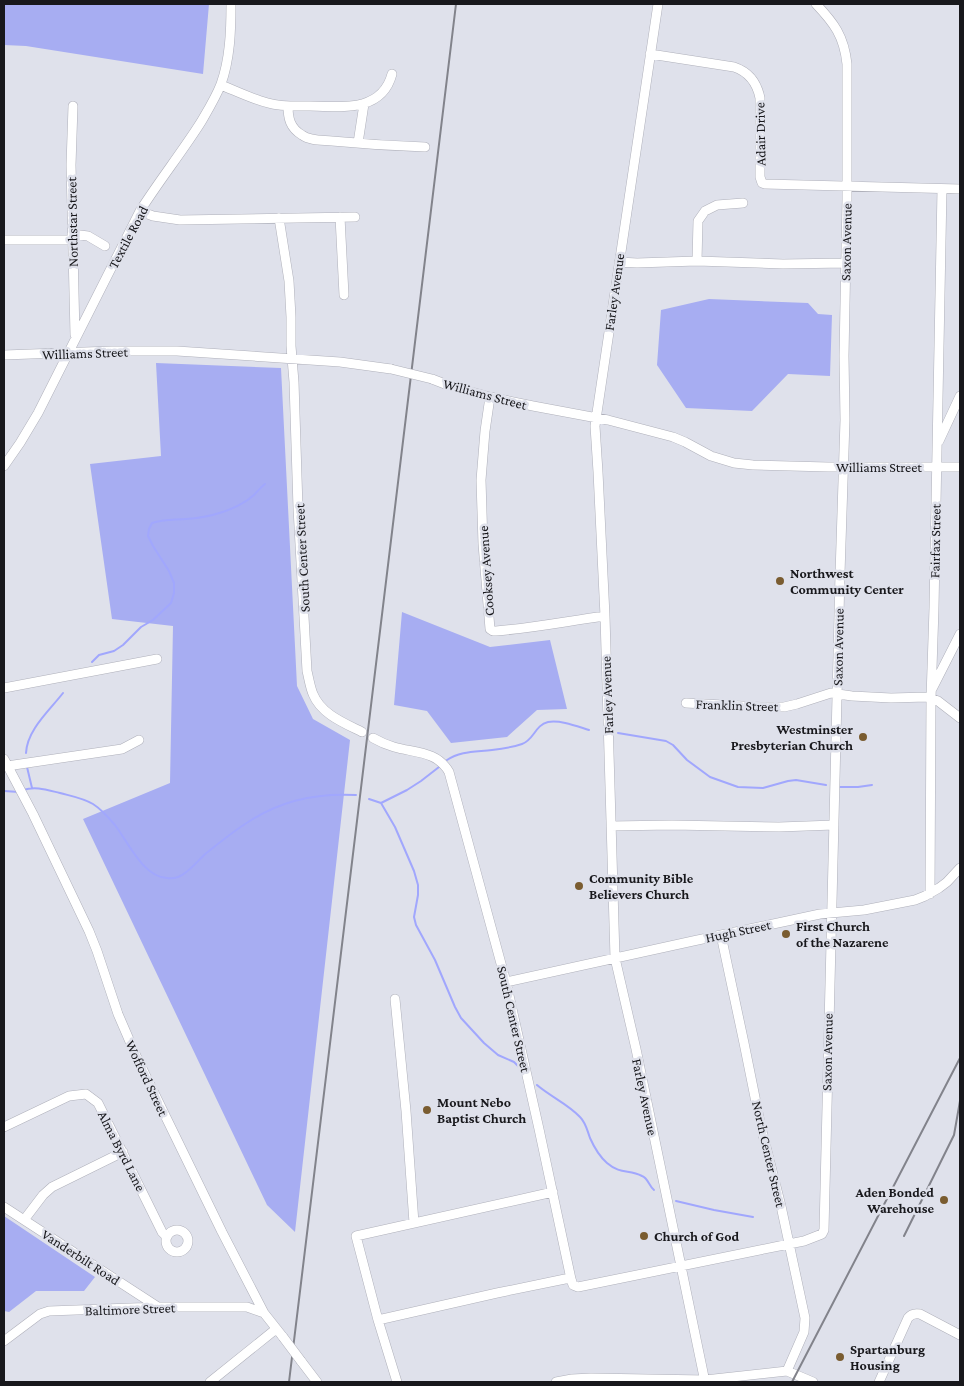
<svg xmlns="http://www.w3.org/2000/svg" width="964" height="1386" viewBox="0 0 964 1386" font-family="'Crimson Pro',serif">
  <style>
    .forest { fill: #a7adf2 }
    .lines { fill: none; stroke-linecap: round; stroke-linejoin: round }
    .stream { stroke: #a1a7fd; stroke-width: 2 }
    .minor-casing { stroke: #afb0ba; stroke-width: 10 }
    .minor { stroke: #fff; stroke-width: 9 }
    .rail { stroke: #82838b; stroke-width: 2 }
    .minor-bridge-casing { stroke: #afb0ba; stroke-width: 10; stroke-linecap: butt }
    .minor-bridge { stroke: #fff; stroke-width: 9 }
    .poi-dot { fill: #7a5c30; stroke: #dfe1eb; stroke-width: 2 }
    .labels { text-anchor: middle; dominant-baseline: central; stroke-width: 5; stroke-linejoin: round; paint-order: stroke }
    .street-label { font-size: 14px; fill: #18181c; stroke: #dfe1eb }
    .poi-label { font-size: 14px; font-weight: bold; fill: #18181c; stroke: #dfe1eb; text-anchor: start }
  </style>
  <rect width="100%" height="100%" fill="#dfe1eb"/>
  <path class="forest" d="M4,4H209L203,74L26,46L4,45Z
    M709,299L808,303L818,314L832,315L830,376L788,374L752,411L686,408L657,365L661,310Z
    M156,363L281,368L297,686L313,719L350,740L295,1232L267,1205L83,819L170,783L173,626L112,619L90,464L161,456Z
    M402,612L490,647L550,640L567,709L537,710L507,737L451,743L427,711L394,705Z
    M4,1216L95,1277L84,1291H36L9,1312L4,1311Z"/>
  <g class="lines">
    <path class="stream" d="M92,662L99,655L114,651L123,645L141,627L153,620L171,603L174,593V583L169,571L153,546L148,536L149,529L152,523C163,519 174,520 186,519C208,518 237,510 254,495C258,491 261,487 265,484
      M618,733L666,741L673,745L687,760L710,777L738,787L763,788L788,781L796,780L826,785
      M26,753C27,730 49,711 63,693
      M447,760C460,751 476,752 492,750C501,749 513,747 522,744C534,740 535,725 548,722C561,720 576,726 589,730
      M27,767L32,788
      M840,787H858L872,785
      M23,790C36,786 47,790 60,793C71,796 83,798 93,804C101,809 109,818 115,825C128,842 143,877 167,878C173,879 180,877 185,873C192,868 198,861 204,855C220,842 236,829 253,819C285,799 319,793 356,795
      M4,791L19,792
      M369,799L381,803L407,790L421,781L439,767
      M381,803L395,827L414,871L418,885V895L414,917L416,925L435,960L455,1007L461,1018L484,1043L498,1055L514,1062L519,1067
      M537,1085C551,1097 568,1104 580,1117C586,1123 587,1130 590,1138C594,1147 599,1156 607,1163C621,1175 629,1169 642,1176C648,1178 649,1186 654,1190
      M676,1201L714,1210L753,1217"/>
    <g class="minor-casing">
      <path id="minor" d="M658,4L595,426L598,472L605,616L615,958L636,1049L705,1382
        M650,54L734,67C749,72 757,83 760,98V177L762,183L765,184L960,189
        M221,85C236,91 252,99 268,103C282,107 296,106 310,106C342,107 382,112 392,74
        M73,106L71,165L75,335
        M288,106C288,118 290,128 302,135C310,141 322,140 332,141C363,144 394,146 425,147
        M358,143L364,104
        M140,211L153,216L180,220L355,217
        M340,217L344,295
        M279,218L289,281L291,317V346L294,382L298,508L307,671C309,679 310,687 313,694C321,714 344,723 362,732
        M72,234L88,236L105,246
        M4,240H72
        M697,261L698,221L705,211L717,205L743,203
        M619,262L637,263L697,261L783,264L846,263
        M4,355L112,351H177L340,362L391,369
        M432,379L450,386L490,397L533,406L608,420L673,437L685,442L711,456L734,463L753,465L828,467H960
        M490,397L485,431L481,480L483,544L490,629L493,631H496C533,628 568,621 605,616
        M939,441L960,396
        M4,466L20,443L38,413L140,211C159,181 182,152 201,122C208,110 216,97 221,84C230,59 231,31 231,4
        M4,688L157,659
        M932,689L960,634
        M686,703L760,707H784L797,704L831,693L852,696L891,698L927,697L938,701L960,718
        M373,738C380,742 387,745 394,747C415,753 437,751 449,772L506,982L539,1129L571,1279L573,1285L578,1287L789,1244L804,1241L822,1234L824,1230L840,574L845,420L844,356L847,199V64C844,36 834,23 816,4
        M4,759L33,814L89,931L97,951L118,1014L137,1058L222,1232L264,1313L283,1337
        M7,766L122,749L139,740
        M611,826L672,825L779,827L834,825
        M930,894L931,698L934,608L942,189
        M721,935L744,1043L761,1127L781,1206L805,1318L804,1332L787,1371
        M506,982L693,941L820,914L864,910L915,900L925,896L939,888L947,882L960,868
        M395,999L406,1111L414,1223
        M4,1127L69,1096L86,1094L98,1103L162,1232L167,1237
        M4,1207L158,1307
        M24,1220L43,1195L52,1187L123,1152
        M166 1241a11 11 0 1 1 22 0a11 11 0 1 1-22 0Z
        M378,1320L497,1293L565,1279H571
        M4,1341L40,1314L49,1311L158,1307H247L264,1313
        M301,1361L317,1382
        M210,1382L276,1329
        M397,1382L378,1320L356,1236L553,1192
        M556,1382L572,1379L591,1378L705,1380L787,1371L813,1382
        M879,1382L908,1318C911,1314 915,1313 920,1314L960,1335"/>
    </g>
    <use href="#minor" class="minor"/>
    <path class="rail" d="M904,1236L954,1135L960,1101
      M289,1382L456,4
      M792,1382L960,1058"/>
    <g class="minor-bridge-casing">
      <path id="minor-bridge" d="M391,369L432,379
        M283,1337L301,1361"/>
    </g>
    <use href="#minor-bridge" class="minor-bridge"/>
  </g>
  <g class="poi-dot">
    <circle cx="780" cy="581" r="5"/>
    <circle cx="863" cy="737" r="5"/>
    <circle cx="579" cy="886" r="5"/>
    <circle cx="786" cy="934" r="5"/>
    <circle cx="427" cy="1110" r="5"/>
    <circle cx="944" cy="1200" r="5"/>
    <circle cx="644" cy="1236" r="5"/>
    <circle cx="840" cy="1357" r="5"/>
  </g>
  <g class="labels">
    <g class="street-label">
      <text transform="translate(760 134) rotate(-91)">Adair Drive</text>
      <text transform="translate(72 222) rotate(-91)">Northstar Street</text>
      <text transform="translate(128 237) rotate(-62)">Textile Road</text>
      <text transform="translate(846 242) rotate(-89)">Saxon Avenue</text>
      <text transform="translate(614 292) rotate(-82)">Farley Avenue</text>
      <text transform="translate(85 353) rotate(-2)">Williams Street</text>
      <text transform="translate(485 394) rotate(15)">Williams Street</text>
      <text x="879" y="467">Williams Street</text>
      <text transform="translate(935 541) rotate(-89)">Fairfax Street</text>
      <text transform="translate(302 558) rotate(-93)">South Center Street</text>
      <text transform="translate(486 571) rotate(-94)">Cooksey Avenue</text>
      <text transform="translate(838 647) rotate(-89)">Saxon Avenue</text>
      <text transform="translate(607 695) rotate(-92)">Farley Avenue</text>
      <text transform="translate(737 705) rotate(2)">Franklin Street</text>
      <text transform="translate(738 931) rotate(-12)">Hugh Street</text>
      <text transform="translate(514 1019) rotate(77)">South Center Street</text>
      <text transform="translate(827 1052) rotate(-89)">Saxon Avenue</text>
      <text transform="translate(147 1078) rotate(65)">Wofford Street</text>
      <text transform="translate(645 1097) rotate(78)">Farley Avenue</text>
      <text transform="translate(122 1151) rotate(63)">Alma Byrd Lane</text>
      <text transform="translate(769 1154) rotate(77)">North Center Street</text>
      <text transform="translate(81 1257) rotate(33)">Vanderbilt Road</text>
      <text transform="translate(130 1309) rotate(-2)">Baltimore Street</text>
    </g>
    <g class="poi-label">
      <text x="790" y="573">Northwest<tspan x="790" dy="16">Community Center</tspan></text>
      <text x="853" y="729" text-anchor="end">Westminster<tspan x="853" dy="16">Presbyterian Church</tspan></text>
      <text x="589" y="878">Community Bible<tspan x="589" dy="16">Believers Church</tspan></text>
      <text x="796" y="926">First Church<tspan x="796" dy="16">of the Nazarene</tspan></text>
      <text x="437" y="1102">Mount Nebo<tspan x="437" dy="16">Baptist Church</tspan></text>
      <text x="934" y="1192" text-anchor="end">Aden Bonded<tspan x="934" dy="16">Warehouse</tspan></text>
      <text x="654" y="1236">Church of God</text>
      <text x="850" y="1349">Spartanburg<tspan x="850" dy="16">Housing</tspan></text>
    </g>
  </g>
  <rect width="964" height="1386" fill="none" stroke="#18181c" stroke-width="10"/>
</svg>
